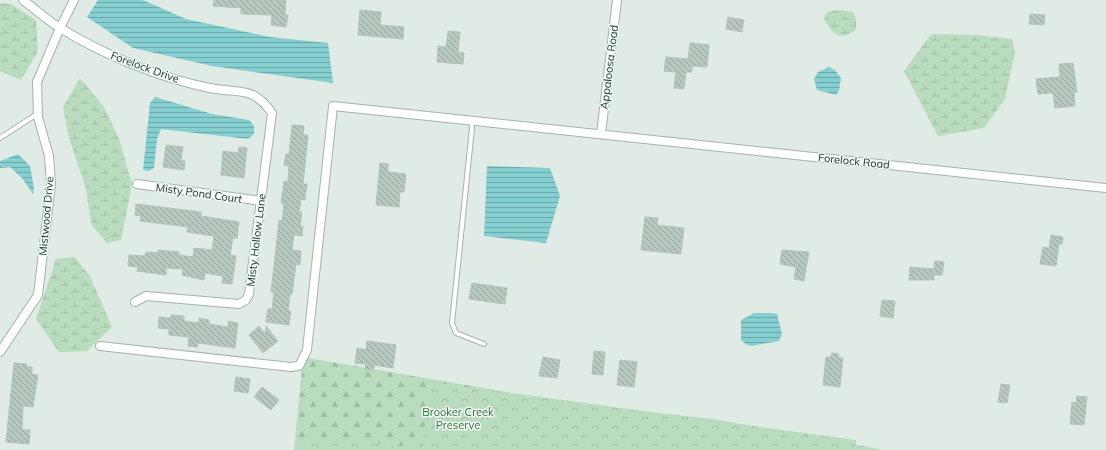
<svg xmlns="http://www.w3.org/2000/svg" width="1106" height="450" viewBox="0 0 1106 450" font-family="Mulish,sans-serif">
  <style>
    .forest { fill: url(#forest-firs) }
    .wetland { fill: url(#wetland-marsh) }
    .park { fill: url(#park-crowns) }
    .water { fill: url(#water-rules) }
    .building { fill: url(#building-back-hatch); stroke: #b2c4ba }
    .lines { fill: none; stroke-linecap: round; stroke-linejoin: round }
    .service-casing { stroke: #a2b3aa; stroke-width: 6 }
    .minor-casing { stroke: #a2b3aa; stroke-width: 10 }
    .service { stroke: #fff; stroke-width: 4 }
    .minor { stroke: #fff; stroke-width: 8 }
    .labels { text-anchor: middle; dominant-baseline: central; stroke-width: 3; stroke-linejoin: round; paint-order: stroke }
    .street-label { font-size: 11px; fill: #203b30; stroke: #f0f7f2 }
    .park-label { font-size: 11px; fill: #2a723c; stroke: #f0f7f2 }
  </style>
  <defs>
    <pattern id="forest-firs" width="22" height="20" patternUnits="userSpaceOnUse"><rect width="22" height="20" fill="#b8dcbd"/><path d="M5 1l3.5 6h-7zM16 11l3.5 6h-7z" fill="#9ebea3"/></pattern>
    <pattern id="wetland-marsh" width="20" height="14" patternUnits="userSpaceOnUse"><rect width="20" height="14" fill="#b8dcbd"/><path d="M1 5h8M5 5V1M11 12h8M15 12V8" fill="none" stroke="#9ebea3"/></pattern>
    <pattern id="park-crowns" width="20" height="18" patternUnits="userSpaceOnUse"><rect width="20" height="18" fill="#b8dcbd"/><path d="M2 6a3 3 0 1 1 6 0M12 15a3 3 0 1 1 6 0" fill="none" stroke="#9ebea3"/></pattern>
    <pattern id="water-rules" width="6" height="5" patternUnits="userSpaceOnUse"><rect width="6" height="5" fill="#86cfd1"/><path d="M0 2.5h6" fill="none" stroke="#6da9aa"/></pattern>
    <pattern id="building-back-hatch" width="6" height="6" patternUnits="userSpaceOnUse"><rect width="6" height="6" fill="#b8c8bf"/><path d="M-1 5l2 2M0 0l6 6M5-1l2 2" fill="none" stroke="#95a49c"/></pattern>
  </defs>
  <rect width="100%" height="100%" fill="#dfebe4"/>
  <path class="forest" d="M308,358L583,405L713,419L884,450H294L302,369Z"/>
  <path class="wetland" d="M0,3L11,4L36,20L38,51L21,80L0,71Z
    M837,10L853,12L856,19V29C841,43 832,33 824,19L827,12Z
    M931,34L976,35L1012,39L1015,52L1005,99L984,128L938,136L904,71Z
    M80,78L104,107L119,139L132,184L121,240L107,243L91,224L86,188L69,138L63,107Z
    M74,257L90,276L112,327L87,351L59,352L36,319L56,259Z"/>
  <path class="park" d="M430,382L856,440L855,450H306L307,437L422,448Z"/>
  <path class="water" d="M98,0H143L186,19L270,37L328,43L333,83L212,66L133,48L87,17Z
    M829,67L835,70L841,78L839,91L836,95L817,90L814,79L818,72Z
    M155,97L212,114L249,120L254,126V134L248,139L161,129L157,139L154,168L149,171L143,170L150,103Z
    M18,154L30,166L34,188L33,194L22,178L10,167L0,168V161Z
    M487,166L550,168L560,196L546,243L484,236Z
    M754,313H772L777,314L782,334L779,341L751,346L747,345L741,340V320Z"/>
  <path class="building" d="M214,0H286L285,15H288L286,27L271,25L272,15L241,14V8L213,6Z
    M360,10L381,12L380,25L404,27L403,39L358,35Z
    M1030,14L1045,15L1044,25L1029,24Z
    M728,17L744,20L742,32L726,29Z
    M448,31L460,32L458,52L464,53L463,64L437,62L438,46L446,47Z
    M690,43L709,45L707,67L692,66V72H686L684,89L674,88L676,72L664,71L666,57L688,59Z
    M1073,63L1077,92H1074L1075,106L1055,108L1053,93L1038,94L1036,79L1060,77L1059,64Z
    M292,125L304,126L303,135H308L303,184H307L305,200L301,199L299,212H302L300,226H303L302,236L294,235L292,250L301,251L300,265L296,264L292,294H290L288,311H291L289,325L266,322L268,309H272L274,292H271L278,230L279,220L282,221L284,204L281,203L284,181L288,182L289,166L284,165L286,154H289Z
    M166,145L183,147L181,160L185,161L184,170L163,167Z
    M239,147L247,148L244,178L221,175L223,151L238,153Z
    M380,163L388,164V172L406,174L404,192H400L399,207L376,205Z
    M136,204L201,212V216L239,222L237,238H233L230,255L236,256L232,284L222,283L223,276L205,273L204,280L182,275L183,269L166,268V275L137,271L138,267L128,266L129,255L145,256L146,252L158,253V250L179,252V255L193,257L194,248L212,250L214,236L187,232L188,227L140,221L141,216L135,215Z
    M645,217L658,218L657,225L684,228L681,254L641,250Z
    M1051,235L1063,237L1062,244H1059L1056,266L1040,264L1043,247L1049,248Z
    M782,250L809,252L804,281L794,279L796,267L780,264Z
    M935,261L944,262L942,275H934V280H909L910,267L934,269Z
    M472,283L507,288L505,304L469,299Z
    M882,300L895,301L893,318L880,316Z
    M171,315L184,316V321L199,323V318L209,320V324L228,327V321L238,323L235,348L198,343L197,347L188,346L189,337L169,335V329L158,328L159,317L171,318Z
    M259,326L265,334L266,326L278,341L263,353L249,335Z
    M367,341L396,345L393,368L374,365V370L365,369L366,364L355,363L357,348L366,350Z
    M594,351L605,352L603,375L592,374Z
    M832,353L839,354L838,358H843L840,387L823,385L826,357H831Z
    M543,357L560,360L557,378L539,376Z
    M620,360L637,362L634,387L617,385Z
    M14,363L27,364L26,367H32V374L38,375L33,407L23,406L22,430H30L29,444L6,442Z
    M236,377L250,379L248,393L234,391Z
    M1001,384L1010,385L1007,403L998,402Z
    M262,387L279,400L271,410L254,397Z
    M1077,396L1087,397L1084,425L1070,424L1072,402L1076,403Z"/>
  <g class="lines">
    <g class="service-casing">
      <path id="service" d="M471,121L472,128L452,323L456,333L484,344
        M0,138L37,114"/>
    </g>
    <g class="minor-casing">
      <path id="minor" d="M23,0C35,9 47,20 60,28C104,55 160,78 210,88C240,94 252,85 272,113L249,294L246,300L239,304L146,296L135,302
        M601,134L617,0
        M137,184L261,201
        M100,346L291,367L299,366L307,350L333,106L1106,188
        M0,352L38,295L51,184L49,156L38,117L37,82L60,28L74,0"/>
    </g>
    <use href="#service" class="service"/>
    <use href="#minor" class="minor"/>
  </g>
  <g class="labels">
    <g class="street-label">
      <text transform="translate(145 67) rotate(20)">Forelock Drive</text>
      <text transform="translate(609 67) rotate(-83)">Appaloosa Road</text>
      <text transform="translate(854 161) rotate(6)">Forelock Road</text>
      <text transform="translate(199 193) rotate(8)">Misty Pond Court</text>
      <text transform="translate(46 216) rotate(-85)">Mistwood Drive</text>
      <text transform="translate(256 240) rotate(-83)">Misty Hollow Lane</text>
    </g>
    <g class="park-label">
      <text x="458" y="412">Brooker Creek<tspan x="458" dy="13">Preserve</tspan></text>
    </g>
  </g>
</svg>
